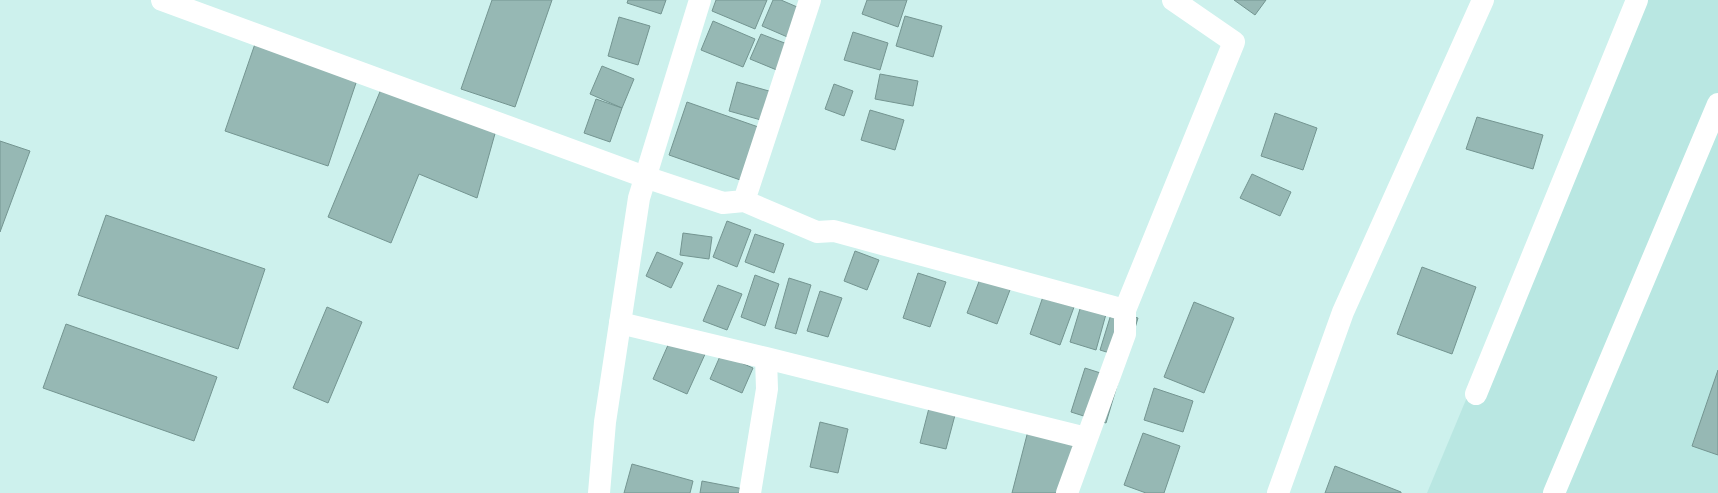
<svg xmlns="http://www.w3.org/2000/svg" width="1718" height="493" viewBox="0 0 1718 493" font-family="'PT Serif',serif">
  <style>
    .built { fill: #b9e7e2 }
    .building { fill: #96b8b4; stroke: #749591 }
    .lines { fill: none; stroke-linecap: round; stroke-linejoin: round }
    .street { stroke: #fff; stroke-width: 22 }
    .secondary { stroke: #fff; stroke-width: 22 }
  </style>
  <rect width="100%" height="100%" fill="#cdf1ed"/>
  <path class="built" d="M1633,0H1718V493H1427Z"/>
  <path class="building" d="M492,0H552L515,107L461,89Z
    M628,0H666L661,14L627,3Z
    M716,0H767L755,29L712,11Z
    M773,0H781L811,13L799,42L762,26Z
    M867,0H907L898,27L862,14Z
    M1234,0H1266L1255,15Z
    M905,16L942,26L933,57L896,46Z
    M619,17L650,26L638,65L608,56Z
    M713,21L755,39L743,67L701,50Z
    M853,32L888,43L880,70L844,60Z
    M761,34L795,47L784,73L750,59Z
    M257,38L359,74L328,166L225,131Z
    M602,66L634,79L622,108L590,94Z
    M880,74L918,81L913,106L875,99Z
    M384,82L496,130L477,198L419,174L391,243L328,217Z
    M737,82L776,93L768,122L729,111Z
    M834,84L853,91L844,116L825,109Z
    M596,99L622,108L610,142L584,133Z
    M687,102L764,129L746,182L669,155Z
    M870,110L904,120L895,150L861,140Z
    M1275,113L1317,128L1303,170L1261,156Z
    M1477,117L1543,135L1533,169L1466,149Z
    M0,141L30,151L0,232Z
    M1252,174L1291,192L1280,216L1240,198Z
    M106,215L265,269L238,349L78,295Z
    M727,221L751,230L737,267L713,257Z
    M683,233L712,237L709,259L680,255Z
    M755,234L784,244L774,273L745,262Z
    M855,251L879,260L867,290L844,281Z
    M657,252L683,263L671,288L646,276Z
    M1422,267L1476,287L1452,354L1397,334Z
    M983,271L1013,282L997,324L967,313Z
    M918,273L946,282L930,327L903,318Z
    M755,275L779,284L765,326L741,317Z
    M789,278L811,285L796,334L775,328Z
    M718,285L742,294L727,330L703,321Z
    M1046,288L1077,299L1060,345L1030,334Z
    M820,291L842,298L828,337L807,331Z
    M1083,299L1108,307L1096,350L1070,342Z
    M1194,302L1234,318L1204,393L1164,377Z
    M327,307L362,322L328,403L293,388Z
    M1112,311L1138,318L1126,358L1100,350Z
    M66,324L217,377L194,441L43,388Z
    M672,336L706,352L687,394L653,379Z
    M721,354L753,368L742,393L710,379Z
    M1085,368L1119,379L1106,423L1071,412Z
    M1718,370V455L1692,446Z
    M1154,388L1193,401L1183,432L1144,420Z
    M929,408L955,415L946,449L920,443Z
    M820,422L848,429L838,473L810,467Z
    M1029,427L1083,441L1070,493H1012Z
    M1143,433L1180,446L1164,493H1146L1124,485Z
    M632,464L693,481L690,493H624Z
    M1335,466L1401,492V493H1325Z
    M702,481L754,491L753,493H700Z"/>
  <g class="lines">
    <path class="street" d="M162,0L645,177L723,203L744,201L817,232L834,231L1125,310
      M744,201L810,0
      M620,323L766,358L1086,438
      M1476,394L1637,0
      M750,493L767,389L766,358
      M1067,493L1125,334V310L1234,42L1173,0
      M1278,493L1343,312L1483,0
      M1554,493L1718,104"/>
    <path class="secondary" d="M599,493L605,422L639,198L700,0"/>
  </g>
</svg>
